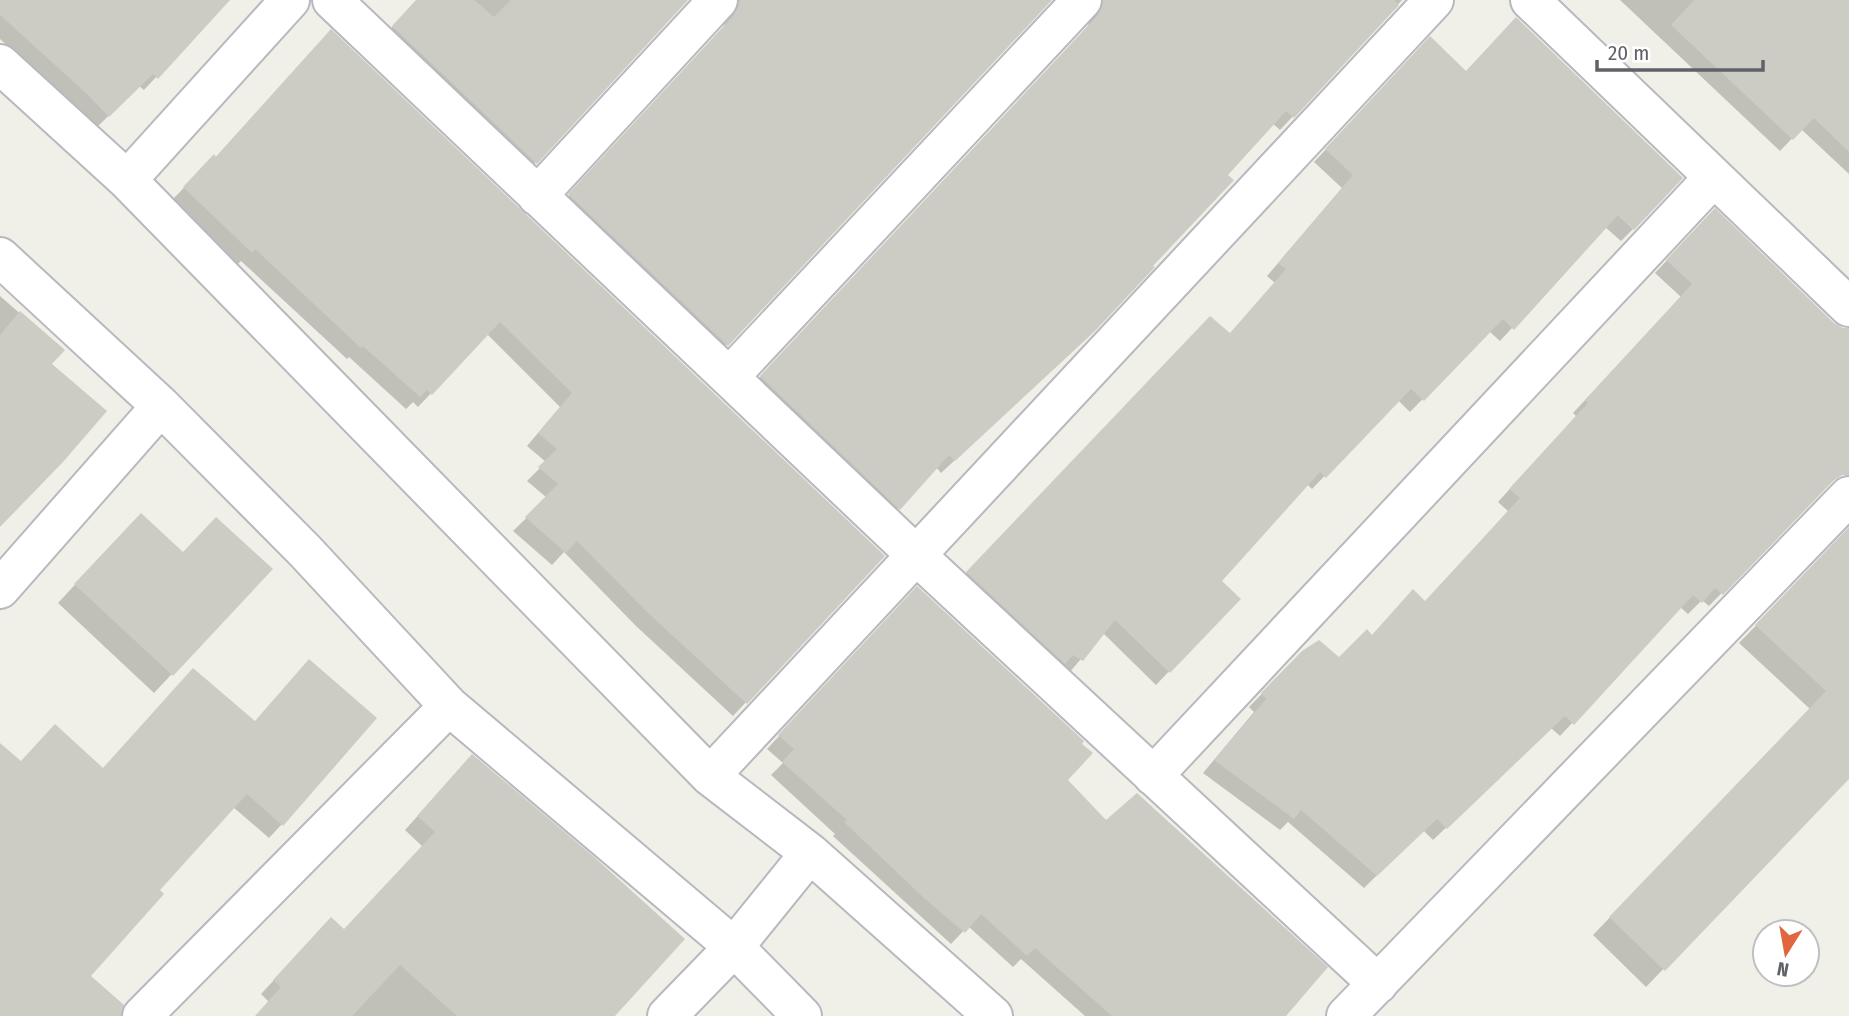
<svg xmlns="http://www.w3.org/2000/svg" width="1849" height="1016" viewBox="0 0 1849 1016" font-family="'Fira Sans Condensed',sans-serif">
  <style>
    .shadow { fill: #0003 }
    .building { fill: #cccbc4 }
    .lines { fill: none; stroke-linecap: round; stroke-linejoin: round }
    .minor-casing { stroke: #b8b9be; stroke-width: 42 }
    .minor { stroke: #fff; stroke-width: 38 }
  </style>
  <rect width="100%" height="100%" fill="#f0f0e8"/>
  <path class="shadow" d="M0,0H228L144,90L139,86L95,129L75,107L0,39Z
    M417,0H686L523,176L380,40Z
    M722,0H1050L714,358L557,208L722,30L727,18V8Z
    M1087,0H1402L1280,130L1272,123L1080,344L941,473L936,467L886,521L748,390L1086,30L1091,18V6Z
    M1620,0H1849V174L1801,129L1780,151Z
    M1430,38L1633,229L1621,241L1605,227L1500,341L1489,331L1410,412L1398,400L1312,489L1307,484L1219,582L1238,599L1156,685L1103,633L1069,673L955,585L1198,331L1230,335L1275,283L1267,276L1342,188L1314,162Z
    M318,44L883,556L733,716L636,626L564,552L552,565L513,531L547,498L527,481L546,462L527,446L560,407L487,334L418,407L413,402L406,409L349,357L347,359L241,261L238,264L171,201L214,157L215,158Z
    M1702,223L1833,324L1844,330L1849,329V439L1816,496L1709,606L1702,600L1688,614L1680,607L1560,736L1551,728L1433,840L1423,830L1364,888L1288,822L1280,830L1203,773L1254,712L1249,707L1303,652L1339,659L1425,603L1508,511L1498,502L1576,416L1573,413L1681,297L1655,273Z
    M0,296L62,350L50,365L0,524Z
    M1849,530V776L1646,987L1593,935L1810,709L1739,643Z
    M123,533L183,554L270,569L154,693L58,603Z
    M905,601L1065,780L1284,1016H1085L1021,959L1013,967L968,926L951,944L833,836L835,834L771,775L783,763L767,749Z
    M180,683L282,824L269,838L233,807L157,890L89,975L119,1016H0V746L20,763L102,770Z
    M459,770L614,1016H256L269,1002L261,994L318,933L344,931L423,847L405,830Z"/>
  <path class="building" d="M0,0H230L158,79L153,74L109,117L87,94L0,15Z
    M416,0H474L494,17L511,0H688L537,164L392,26Z
    M740,0H1052L728,346L568,194L734,15Z
    M1103,0H1394L1399,5L1294,118L1286,111L1228,175L1234,180L1153,266L1155,267L1095,331L955,461L949,455L900,510L760,376L1098,15Z
    M1694,0H1849V152L1814,118L1793,140L1671,25Z
    M1516,17L1683,178L1634,230L1618,215L1514,330L1503,319L1424,401L1411,389L1326,478L1320,472L1222,581L1241,599L1170,673L1115,620L1083,661L1073,655L1065,664L966,572L1210,316L1230,333L1286,269L1278,263L1353,175L1325,149L1430,36L1466,71Z
    M331,29L885,556L747,704L648,613L577,541L566,553L525,517L558,484L538,467L557,449L538,433L572,393L500,322L432,395L427,390L420,397L363,346L361,348L255,249L252,253L183,187L214,154L216,157Z
    M1715,208L1834,323L1843,328H1849V475H1842L1833,481L1723,595L1715,588L1702,603L1693,595L1574,725L1565,716L1447,829L1437,819L1377,876L1301,810L1294,819L1214,760L1266,699L1261,693L1302,651L1319,640L1339,657L1367,629L1372,635L1413,589L1425,601L1520,498L1509,489L1588,403L1585,400L1692,284L1666,260Z
    M20,311L65,350L52,364L107,411L63,462L0,527V335Z
    M141,513L183,552L216,517L273,569L173,676L74,584Z
    M1849,527V779L1665,971L1609,917L1826,691L1755,625Z
    M917,586L1084,741L1082,744L1093,753L1068,780L1106,820L1137,793L1328,967L1286,1016H1112L1035,948L1027,956L981,914L965,933L924,898L844,822L847,820L782,762L794,749L778,735Z
    M309,659L377,718L283,826L247,794L160,890L164,894L91,976L124,1005L121,1016H0V743L21,761L55,724L103,768L193,668L255,721Z
    M472,754L593,856L685,939L615,1016H457L400,965L352,1016H255L281,987L273,980L331,917L344,929L435,832L417,816Z"/>
  <g class="lines">
    <g class="minor-casing">
      <path id="minor" d="M332,0L917,556L1378,984
        M1530,0L1849,307
        M0,64L127,180L710,776L810,853L993,1016
        M127,180L290,0
        M537,196L718,0
        M0,257L161,406L305,551L449,706L734,947L802,1016
        M729,377L1082,0
        M0,589L161,406
        M710,776L1434,0
        M1153,776L1714,177
        M142,1016L449,706
        M667,1016L734,947L810,853
        M1346,1016L1849,496"/>
    </g>
    <use href="#minor" class="minor"/>
  </g>
  <g transform="translate(1786 953) rotate(191)"><circle r="33" fill="#ffffff" stroke="#bfc0c2" stroke-width="2"/>
  <path d="M0-5L12 26L0 18L-12 26Z" fill="#e1663e"/>
  <text y="-10" font-size="19" font-weight="bold" text-anchor="middle" fill="#5f6267">N</text>
  </g>
  <path d="M1597 60v10h166v-10" fill="none" stroke="#5f6267" stroke-width="3.5"/>
  <text x="1608" y="60" font-size="21" fill="#5f6267" stroke="#ffffff" stroke-width="5" paint-order="stroke">20 m</text>
</svg>
